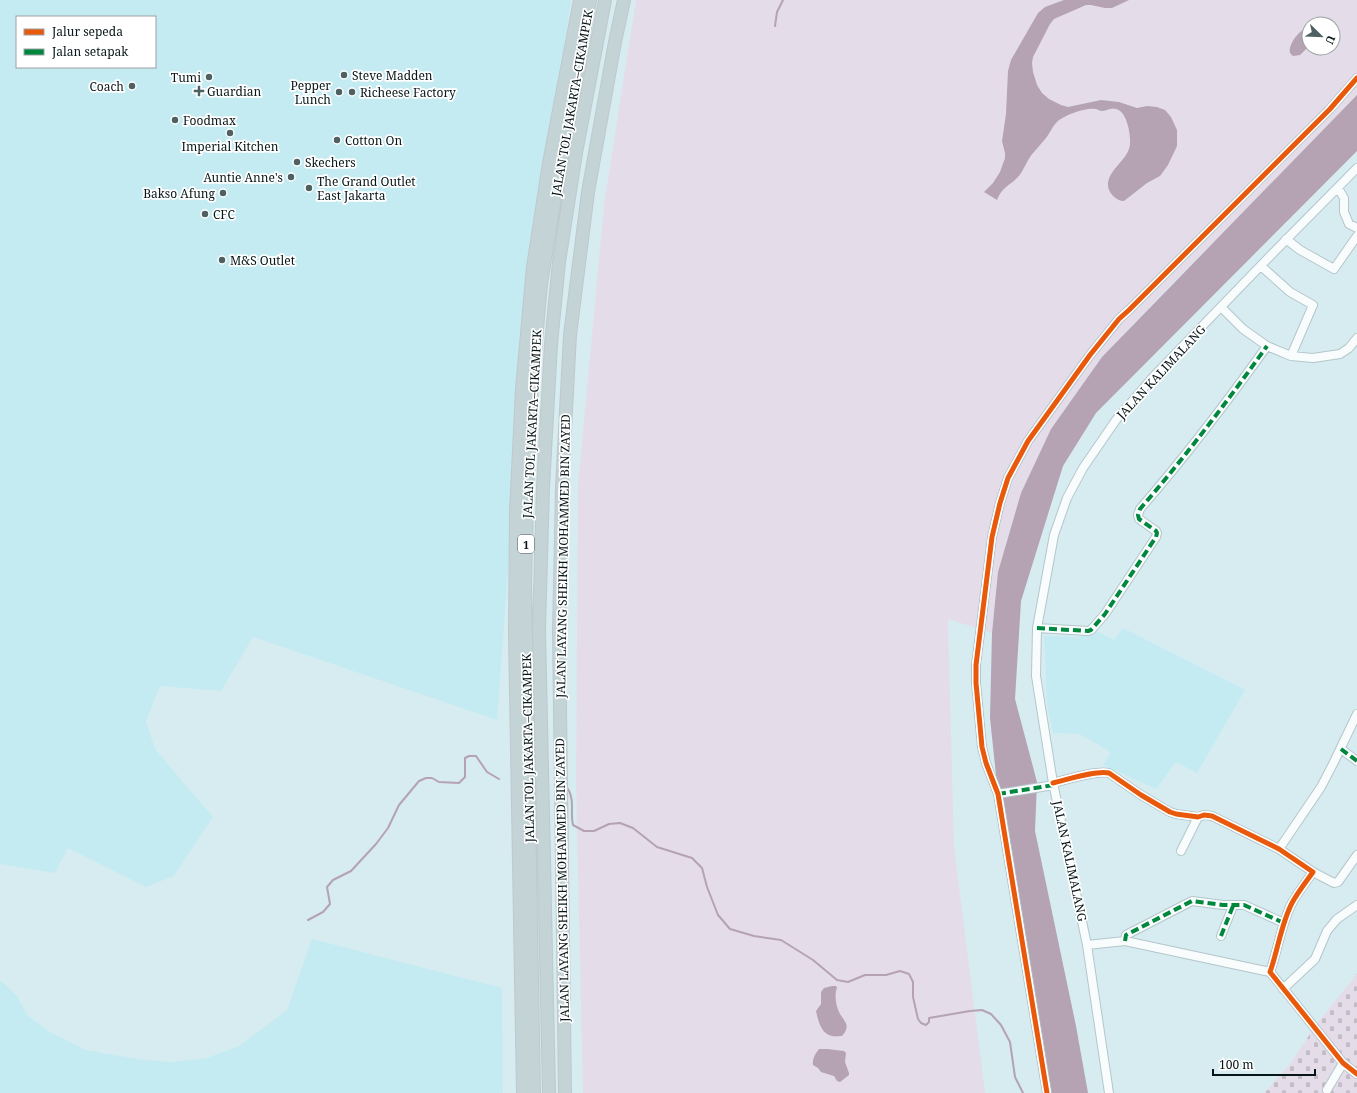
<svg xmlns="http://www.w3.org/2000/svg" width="1357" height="1093" viewBox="0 0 1357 1093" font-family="'Noto Serif',serif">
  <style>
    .built { fill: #c5ebf2; fill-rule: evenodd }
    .grass { fill: #e4dde9; fill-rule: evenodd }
    .cemetery { fill: url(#cemetery-stones) }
    .water { fill: #b5a2b3 }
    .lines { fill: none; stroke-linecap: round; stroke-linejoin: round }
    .stream { stroke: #b5a2b3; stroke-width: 2 }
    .minor-casing { stroke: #b4c6ca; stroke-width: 10 }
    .highway-casing { stroke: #bfc9cc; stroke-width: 14 }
    .minor { stroke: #f9fcfd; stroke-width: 8 }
    .highway { stroke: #c4d3d6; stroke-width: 12 }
    .quiet { stroke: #00873e; stroke-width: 4; stroke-dasharray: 8 4; stroke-linecap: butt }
    .cycleway-casing { stroke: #fff; stroke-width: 8 }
    .cycleway { stroke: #e8590c; stroke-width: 5 }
    .poi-dot { fill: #4f6063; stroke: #fff; stroke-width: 1.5 }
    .labels { text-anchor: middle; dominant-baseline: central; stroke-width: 3.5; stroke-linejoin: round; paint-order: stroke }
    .shield { fill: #fff; stroke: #515b5d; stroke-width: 1 }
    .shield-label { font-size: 11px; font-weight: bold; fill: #061517 }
    .poi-label { font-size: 12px; fill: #061517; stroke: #fff; text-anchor: start }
    .street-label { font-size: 12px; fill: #061517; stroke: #fff }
  </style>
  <defs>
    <pattern id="cemetery-stones" width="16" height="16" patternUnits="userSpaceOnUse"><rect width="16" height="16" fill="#e4dde9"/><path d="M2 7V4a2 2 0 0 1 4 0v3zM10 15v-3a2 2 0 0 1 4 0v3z" fill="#c2bdc7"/></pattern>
  </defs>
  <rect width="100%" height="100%" fill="#d6ecf1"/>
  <path class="built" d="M0,0H571L552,131L518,435L497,720L253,637L221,691L160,686L146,721L155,749L213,817L174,876L146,887L68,848L55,873L0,864ZM17,17H155V67H17Z
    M1087,626L1114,640L1123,628L1245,690L1197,773L1176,762L1156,789L1103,765L1111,752L1079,734L1053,733L1047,704L1044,636L1080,637Z
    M312,939L502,988L503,1093H0V980L17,996L27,1015L50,1032L86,1050L143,1060L174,1062L207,1058L239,1046L287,1010Z"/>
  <path class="grass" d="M636,0H1357V95L1265,191L1164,292L1102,357L1051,429L1021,493L998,572L992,633L948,619L954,846L985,1093H583L576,786L578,486L604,205ZM1309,24H1333V48H1309Z"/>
  <path class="cemetery" d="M1357,974V1093H1264L1290,1064L1318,1022Z"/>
  <path class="water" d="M1064,0H1129L1112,8H1105L1091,5H1086L1054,19L1050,24L1033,57L1032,63L1033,72L1037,85L1042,93L1049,99L1061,105L1068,107L1101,100L1119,102L1137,108L1147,106L1157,107L1165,110L1171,117L1177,130V146L1168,165L1160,176L1147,183L1124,201C1116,201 1107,192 1108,183C1110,168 1129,159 1130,144C1131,135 1127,111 1116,109C1111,107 1107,111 1101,111C1101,111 1096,109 1096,109C1086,107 1065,115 1058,121C1053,125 1050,133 1046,138C1042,143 1038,147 1034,152C1027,159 1024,171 1017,178C1009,186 1002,187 997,200L984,192L993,183L1000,172L1005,158V153L1002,141L1006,114L1008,71L1011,60L1038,13L1045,7Z
    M1309,27V46L1300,55L1293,56L1290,53C1288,44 1300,29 1309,27Z
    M1357,95V151L1096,413L1063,466L1021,601L1015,699L1037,782L1035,831L1076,1026L1088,1093H1048L998,794L990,718L992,633L998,572L1021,493L1051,429L1102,357Z
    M832,986H836L837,988C834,995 836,1007 840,1014C845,1022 851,1026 842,1036C839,1036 835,1037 832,1036C821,1034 818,1020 816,1011L821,1004V992L824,988Z
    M819,1049H827L844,1051L846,1053L845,1062L849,1073V1075L840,1082L837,1081L834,1076L821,1072L818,1068L813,1065C812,1059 815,1054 819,1049Z"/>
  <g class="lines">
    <path class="stream" d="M775,26L777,12L783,0
      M568,789C575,800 570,813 573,825L584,831H594L609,824L620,823L633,828L657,847L692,858L702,868L707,887L718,915L730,929L754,936L781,940L813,960L837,980L848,982L865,975H886L900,971L909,974L913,982V997L918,1019L921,1023L926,1025L929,1022V1018L970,1011L982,1010L991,1014L1001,1025L1010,1042L1015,1077L1023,1093
      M308,920L323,912L330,904L327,887L333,880L351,871L376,844L388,828L399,805L419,781L426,778H432L439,782L459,783L465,777V758L469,756H476L487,772L499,779"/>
    <g class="minor-casing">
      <path id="minor" d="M1338,188L1344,198V212L1349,224L1357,228
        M1286,239L1300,250L1334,269L1357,236
        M1261,266L1290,292L1313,305L1291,356
        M1221,307L1243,329L1267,346L1291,356L1313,358L1340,354L1349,348L1357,338
        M1037,628L1088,631L1091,630L1105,614L1156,537L1157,533L1156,531L1139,519L1138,515L1140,509C1185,457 1227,402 1267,346
        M1341,749L1357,761
        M1053,783C1066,780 1096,770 1109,773L1141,795L1170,812L1176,814L1198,817L1204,815L1212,816L1279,849L1313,872C1306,882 1298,892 1292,903C1281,924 1278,950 1270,972L1343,1063L1357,1074
        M998,794L1054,785
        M1279,849L1321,787L1333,764L1357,714
        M1181,851L1198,817
        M1313,872L1334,883L1338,882L1357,855
        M1221,936L1233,906
        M1125,941L1126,935L1192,901L1223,905H1244L1284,923
        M1087,945L1125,941L1270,972
        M1283,989L1315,959L1327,931L1337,919L1357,905
        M1327,1090L1343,1063
        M1047,1093L998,794L986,763L982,747L976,683V665L992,537L1000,503L1008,478L1028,441L1090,355L1119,319L1129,310L1330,109L1357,78
        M1109,1093L1087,945L1053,783L1036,676L1037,628L1054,535L1067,498L1083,468L1116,420L1154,376L1275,251L1357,168"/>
    </g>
    <g class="highway-casing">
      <path id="highway" d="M523,1093L515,633L516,511L522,389L533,267L549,163L580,0
        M534,1093L525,582L528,474L532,386L541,284L561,160L590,0
        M549,1093L539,629L543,487L551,344L559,262L576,153L605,0
        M565,1093L559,632L562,487L570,335L588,192L615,42L624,0"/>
    </g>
    <use href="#minor" class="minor"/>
    <use href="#highway" class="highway"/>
    <path class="quiet" d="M1037,628L1088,631L1091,630L1105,614L1156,537L1157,533L1156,531L1139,519L1138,515L1140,509C1185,457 1227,402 1267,346
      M1341,749L1357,761
      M998,794L1054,785
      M1221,936L1233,906
      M1125,941L1126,935L1192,901L1223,905H1244L1284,923"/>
    <g class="cycleway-casing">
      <path id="cycleway" d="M1053,783C1066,780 1096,770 1109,773L1141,795L1170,812L1176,814L1198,817L1204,815L1212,816L1279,849L1313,872C1306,882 1298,892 1292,903C1281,924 1278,950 1270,972L1343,1063L1357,1074
        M1047,1093L998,794L986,763L982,747L976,683V665L992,537L1000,503L1008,478L1028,441L1090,355L1119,319L1129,310L1330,109L1357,78"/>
    </g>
    <use href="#cycleway" class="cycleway"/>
  </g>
  <g class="poi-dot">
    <circle cx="344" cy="75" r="4"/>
    <circle cx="209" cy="77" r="4"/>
    <circle cx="132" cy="86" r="4"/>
    <path d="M197 85h4v4h4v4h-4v4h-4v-4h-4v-4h4z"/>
    <circle cx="339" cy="92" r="4"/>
    <circle cx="352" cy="92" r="4"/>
    <circle cx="175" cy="120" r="4"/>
    <circle cx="230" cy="133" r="4"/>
    <circle cx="337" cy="140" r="4"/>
    <circle cx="297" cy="162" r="4"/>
    <circle cx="291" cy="177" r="4"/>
    <circle cx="309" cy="188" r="4"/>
    <circle cx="223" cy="193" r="4"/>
    <circle cx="205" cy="214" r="4"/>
    <circle cx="222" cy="260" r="4"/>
  </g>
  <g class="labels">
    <rect class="shield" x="518" y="535" width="16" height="18" rx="3"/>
    <g class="shield-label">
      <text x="526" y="544">1</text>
    </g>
    <g class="poi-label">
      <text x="352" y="75">Steve Madden</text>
      <text x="201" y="77" text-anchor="end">Tumi</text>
      <text x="331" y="85" text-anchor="end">Pepper<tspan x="331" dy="14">Lunch</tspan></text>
      <text x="124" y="86" text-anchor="end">Coach</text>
      <text x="207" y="91">Guardian</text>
      <text x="360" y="92">Richeese Factory</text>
      <text x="183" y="120">Foodmax</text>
      <text x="345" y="140">Cotton On</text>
      <text x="230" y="146" text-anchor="middle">Imperial Kitchen</text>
      <text x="305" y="162">Skechers</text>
      <text x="283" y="177" text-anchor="end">Auntie Anne's</text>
      <text x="317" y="181">The Grand Outlet<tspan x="317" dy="14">East Jakarta</tspan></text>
      <text x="215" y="193" text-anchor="end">Bakso Afung</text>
      <text x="213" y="214">CFC</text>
      <text x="230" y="260">M&amp;S Outlet</text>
    </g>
    <g class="street-label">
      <text transform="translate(572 103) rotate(-80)">JALAN TOL JAKARTA–CIKAMPEK</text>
      <text transform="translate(1161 372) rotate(-47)">JALAN KALIMALANG</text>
      <text transform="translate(532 424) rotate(-87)">JALAN TOL JAKARTA–CIKAMPEK</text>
      <text transform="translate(563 556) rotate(-89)">JALAN LAYANG SHEIKH MOHAMMED BIN ZAYED</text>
      <text transform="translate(528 748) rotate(-91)">JALAN TOL JAKARTA–CIKAMPEK</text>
      <text transform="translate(1070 861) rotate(78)">JALAN KALIMALANG</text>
      <text transform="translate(562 880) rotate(-91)">JALAN LAYANG SHEIKH MOHAMMED BIN ZAYED</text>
    </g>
  </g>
  <rect x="16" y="16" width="140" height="52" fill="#ffffff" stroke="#9ba1a2"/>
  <rect x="24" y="29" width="20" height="6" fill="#e8590c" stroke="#9ba1a2"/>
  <text x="52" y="36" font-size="12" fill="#061517">Jalur sepeda</text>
  <rect x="24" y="49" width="20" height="6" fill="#00873e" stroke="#9ba1a2"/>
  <text x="52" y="56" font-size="12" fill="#061517">Jalan setapak</text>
  <g transform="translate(1321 36) rotate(113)"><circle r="19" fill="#ffffff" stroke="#9ba1a2"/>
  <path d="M0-3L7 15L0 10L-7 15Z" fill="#4f6063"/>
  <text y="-6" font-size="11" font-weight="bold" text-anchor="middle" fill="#061517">U</text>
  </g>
  <path d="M1213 1069v6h102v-6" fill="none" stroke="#061517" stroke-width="2"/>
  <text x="1219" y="1069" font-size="12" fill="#061517" stroke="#ffffff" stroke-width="3" paint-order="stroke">100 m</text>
</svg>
